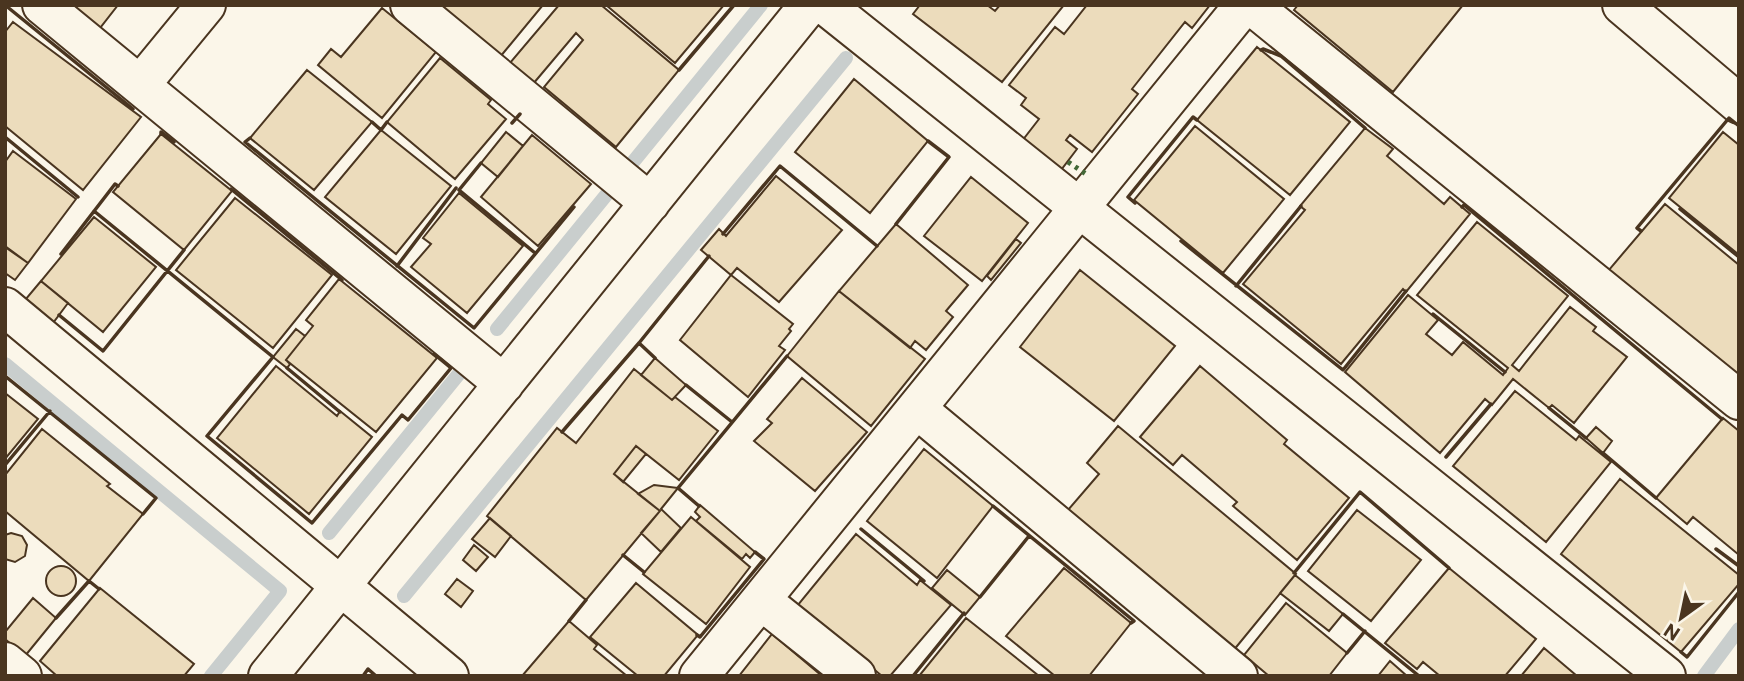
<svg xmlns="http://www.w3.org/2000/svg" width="1744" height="681" viewBox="0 0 1744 681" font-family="Commissioner,sans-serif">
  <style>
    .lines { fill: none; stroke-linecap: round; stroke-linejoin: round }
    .stream { stroke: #c9cecd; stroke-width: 14 }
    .building { fill: #ecdcbc; stroke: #4a3520; stroke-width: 2 }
    .minor-casing { stroke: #4a3520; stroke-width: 42 }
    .minor { stroke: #fbf6e9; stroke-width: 38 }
    .hedge { stroke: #436837; stroke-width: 5; stroke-dasharray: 3.5 5; stroke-linecap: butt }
    .wall { stroke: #4a3520; stroke-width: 3.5 }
  </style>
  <rect width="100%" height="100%" fill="#fbf6e9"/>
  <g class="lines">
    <path class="stream" d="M497,329L761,5
      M5,364L280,591L211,676
      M329,533L462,370
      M404,596L846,58
      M1704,676L1739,629"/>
  </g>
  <path class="building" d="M72,5H118L100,28Z
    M438,5H543L500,57Z
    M559,5H601L679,70L616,147L544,87L583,40L576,33L533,84L509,64Z
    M606,5H724L675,63Z
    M920,5H987L995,11L1000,5H1064L1002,82L913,14Z
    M1087,5H1210L1192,28L1185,22L1132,89L1138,94L1092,152L1070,135L1066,140L1077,149L1061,170L1022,141L1039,119L1021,105L1026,98L1009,85L1055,27L1064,34Z
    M1298,5H1463L1393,92L1294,10Z
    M382,8L436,52L382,118L318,65L331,49L341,57Z
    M13,22L141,117L83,190L5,126V32Z
    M1257,47L1350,122L1290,195L1197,120Z
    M440,58L491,100L488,104L506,119L455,179L387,122Z
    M307,70L372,122L314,190L250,138Z
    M854,79L928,141L870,213L795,152Z
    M1195,126L1284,199L1223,273L1134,200Z
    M1365,128L1393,149L1387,156L1444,204L1450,197L1470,214L1406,292L1403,289L1341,364L1243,284L1305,210L1300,206Z
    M381,130L451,186L396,254L325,197Z
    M506,132L523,146L498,177L481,163Z
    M1723,132L1739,145L1738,254L1669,198Z
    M161,134L232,191L184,250L113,192Z
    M532,135L591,184L538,246L481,197Z
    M13,151L76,199L28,263L5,246V162Z
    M776,176L842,230L779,302L737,268L731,275L701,250L719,229L726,236Z
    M971,177L1028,223L982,281L924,236Z
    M459,193L523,246L467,313L411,267L431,244L423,238Z
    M235,198L332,275L273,348L176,270Z
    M1665,204L1739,265V377L1608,271Z
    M94,217L156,267L103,332L41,281Z
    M1477,222L1568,296L1512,365L1519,371L1570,307L1596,327L1593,331L1627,357L1574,423L1552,405L1549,408L1513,379L1492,405L1485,399L1440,453L1345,372L1408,295L1438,320L1426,334L1452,355L1463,342L1503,375L1508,368L1417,295Z
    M896,224L968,285L946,311L953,317L926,350L915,341L910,348L839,291Z
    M1016,239L1021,243L991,280L987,276Z
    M5,247L28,263L15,280L5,273Z
    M1080,270L1175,346L1114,421L1020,347Z
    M731,275L793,324L789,329L791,331L779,346L785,350L748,397L680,340Z
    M339,279L437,358L376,432L286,360L313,326L306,320Z
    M41,281L68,303L53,323L25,300Z
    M839,291L925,359L871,426L787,356Z
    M296,329L305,336L286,360L290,364L287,368L273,357Z
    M655,358L686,385L672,400L641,375Z
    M276,366L337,416L340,411L372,437L309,514L217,438Z
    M1200,366L1287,440L1284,444L1349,498L1297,560L1233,506L1237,502L1182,455L1173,465L1140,437Z
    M634,369L672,400L675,397L718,431L679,480L636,446L614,474L660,511L586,600L487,516L557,428L576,443Z
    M802,378L867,432L815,491L754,441L772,423L767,419Z
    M1515,391L1576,440L1579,436L1611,462L1546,542L1453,466Z
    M5,393L38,419L5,459Z
    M1723,418L1739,431V555L1693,517L1687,524L1656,498Z
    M1118,426L1296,574L1233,651L1062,517L1099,474L1087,463Z
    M1596,427L1612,441L1603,453L1586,438Z
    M42,429L110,484L107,486L143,514L89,581L5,511V475Z
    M636,446L646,454L623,482L614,474Z
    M924,449L993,506L937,578L867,521Z
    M1620,479L1739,575V584L1681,652L1561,554Z
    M654,485L678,488L661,509L681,528L661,552L641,533L660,511L638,494Z
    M700,505L755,552L750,558L746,554L742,559L696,521L700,517L695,512Z
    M1357,510L1421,560L1371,621L1308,571Z
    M691,517L750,567L706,624L643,574Z
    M490,518L511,536L495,557L472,539Z
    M11,533L22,536L27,545L25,556L15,562L5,559V535Z
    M856,534L917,585L920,580L951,605L890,676H882L797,606Z
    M474,545L488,557L476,571L463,560Z
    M46 581a15 15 0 1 1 30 0a15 15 0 1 1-30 0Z
    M1064,568L1131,623L1089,676H1055L1006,636Z
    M1449,568L1536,639L1505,676H1440L1423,662L1417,669L1385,643Z
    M947,570L980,597L965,615L932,588Z
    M1295,575L1343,614L1329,631L1280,593Z
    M457,579L473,591L461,607L445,594Z
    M636,583L698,635L664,676H638L590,637Z
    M100,588L194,664L184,676H57L40,661Z
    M33,598L56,618L25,656L5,639V632Z
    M1286,603L1347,653L1329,676H1269L1244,655Z
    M966,618L1039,676H919Z
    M569,621L597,645L594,649L627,676H522Z
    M772,634L822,676H739Z
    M1544,648L1577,676H1521Z
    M1390,661L1407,676H1378Z"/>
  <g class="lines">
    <g class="minor-casing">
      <path id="minor" d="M42,5L504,384
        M410,5L650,203
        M825,5L1666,676
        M1251,5L1739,400
        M1622,5L1739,104
        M141,84L206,5
        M5,307L449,676
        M917,409L1238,676
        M761,600L856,676
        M5,662L22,676
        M268,676L809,5
        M699,676L1244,5"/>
    </g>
    <use href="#minor" class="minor"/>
    <path class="hedge" d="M1068,162L1089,176"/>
    <path class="wall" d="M5,5L133,109
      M1261,50L1263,49L1281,56L1365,128
      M679,70L734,5
      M372,122L381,130L387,122
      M512,123L520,114
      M161,134V132L174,142
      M5,137L78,197
      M250,138L245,142L474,328L574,207
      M481,163L459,190L535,253
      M231,189L342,280
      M1135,203L1128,197L1193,117L1197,120
      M1462,207L1464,205L1722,419
      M1680,209L1739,257
      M94,211L273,357L207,436L312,523L402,415L408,420L451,368L434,354
      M896,224L949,157L928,141
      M1641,231L1637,228L1729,118L1739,126
      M723,234L780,166L877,246
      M1181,241L1343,370L1406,291
      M61,254L115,184L118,186
      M397,266L456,188
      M1236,286L1301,206
      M1433,314L1505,372
      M59,315L103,351L184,250
      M639,343L655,358
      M287,368L340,412
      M5,376L156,498L143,514
      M686,385L732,422
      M1549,408L1586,438
      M562,432L639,343L709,256
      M1603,453L1656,498
      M1446,457L1491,404
      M5,465L50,411
      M699,506L678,488L787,356
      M993,506L1134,621L1131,623
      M861,529L924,581
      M1716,549L1739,566
      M623,555L644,572
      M1294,573L1360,492L1449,568
      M980,597L1029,536
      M1343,614L1419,676
      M56,618L89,581L99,589
      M569,621L586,600
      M697,635L700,637L764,559L755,552
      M1681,652L1687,657L1739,592
      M1347,653L1365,631
      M363,676L368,669L376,676
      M913,676L964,613"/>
  </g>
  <rect width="1744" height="681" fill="none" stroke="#4a3520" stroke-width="14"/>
  <g transform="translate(1681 618) rotate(213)" stroke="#fbf6e9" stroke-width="5" paint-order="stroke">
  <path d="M0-5L12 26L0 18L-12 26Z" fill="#4a3520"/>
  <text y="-10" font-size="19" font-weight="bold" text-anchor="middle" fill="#4a3520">N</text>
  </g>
</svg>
